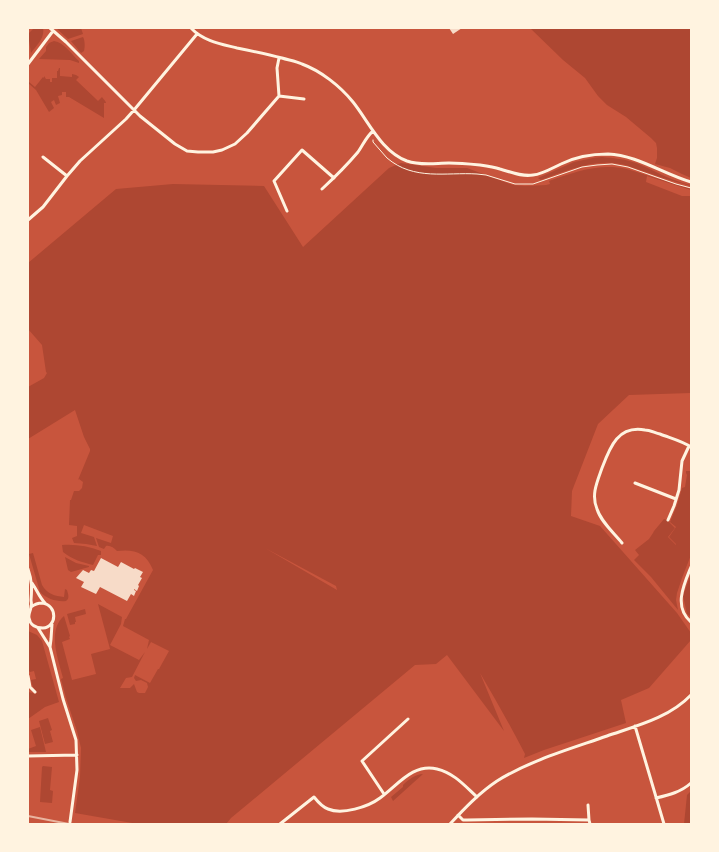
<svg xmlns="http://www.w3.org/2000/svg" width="719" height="852" viewBox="0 0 719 852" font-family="Roboto,sans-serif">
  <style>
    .green { fill: #ae4732; fill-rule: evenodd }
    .building { fill: #f7dbc8 }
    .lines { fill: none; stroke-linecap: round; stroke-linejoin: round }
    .path { stroke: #fff3e0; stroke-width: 1 }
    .minor { stroke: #fff3e0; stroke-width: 3 }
    .rail { stroke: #e9b49f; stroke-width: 2 }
  </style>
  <rect width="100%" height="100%" fill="#c8553d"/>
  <path class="green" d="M34,28H43C45,38 37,45 31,53L28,34Z
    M56,28H81L83,34L68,39Z
    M530,28H691V178L682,174L670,168L655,164L657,158V148L656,143L651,138L626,117L607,105L598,96L585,78L563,60Z
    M83,37C85,40 85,47 84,51L81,53L71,41Z
    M54,41C64,42 72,55 79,61V63L70,60L39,59L46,51V47L49,43Z
    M59,68H60V76L72,77V74L76,75L79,77L76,80L96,99L98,101L102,97C103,99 106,101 106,103H104V118L69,97H66V92H62V98V95L58,96L60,103L56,105L54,100L51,102L54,108L49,112L36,90L28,83L29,82L35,87L43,77L44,78V76L46,79H50V82H52V78H57V71H58Z
    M602,157C613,158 625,159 636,163C654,170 671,181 691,185V186C675,182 659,177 643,171C636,169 628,165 620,164C593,159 566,171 541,180L538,178L574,162L593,158Z
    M401,163L436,168H467L513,185L525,186L546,185L550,184L549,181C576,172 598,163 627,169L691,189V190L647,176L646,182L682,196H691V393L629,395L598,424L572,491L571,516L600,526L677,613L691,633V640L649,688L621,700L626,723L544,750L524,758L525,754C511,727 496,700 480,673L504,731L447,655L436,664L415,665L231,818L226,824H138L75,813L80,777L81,748L77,731L66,698L61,679L63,678C58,658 47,631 64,616L70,636L69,637L70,639L62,642L72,680L96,674L91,654L110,649L98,604L122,617L121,624L110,645L139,660L145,652L132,677L126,678L120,688H130L134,684L137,692L139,693H145L148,687L147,683L141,680L136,681L134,678L135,675L150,683L158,669H159L169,651L151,642L147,649L149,640L123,626L125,619H126L153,570C146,552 134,549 117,551C114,548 110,545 106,546L104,549L99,547L96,538L111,543L113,536L84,525L81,533L94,537L97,546L86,544L74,543L72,538L77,536V526L69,525L70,500H71L74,491H79L82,488L83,482L79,479L78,480L90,451V449L84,437L75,410L28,439V387L44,378L47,373L46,372L42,345L28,329V263L116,189L173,184L264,186L303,247L389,168ZM265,548L336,586L337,590Z
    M686,471H691V555L682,578L677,593L676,600L678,610L651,577L634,560L639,555L635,550L649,539L653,533L654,531L664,519L667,520H670L669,522L675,528L668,537L675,544V545L676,544L669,537L676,527L670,522L677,505L682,488L685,487L687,475L686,473Z
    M62,545C75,544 88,546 101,551V555H98L93,565C82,562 73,560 63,552Z
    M33,553L42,585C47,594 55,596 64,597L65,589L67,590C68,594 70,598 66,601C57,602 47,599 40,592L29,554Z
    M65,557L76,563L89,566V567L71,572L68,570Z
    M691,573V617L687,614L683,596Z
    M85,609L86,614L75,617L76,622H75V624L70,625L67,614Z
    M28,631L37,635L42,641L59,702L45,707L28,719V692L33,693L34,694L37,693C34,689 32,686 31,680L36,679L34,671L30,672L28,670Z
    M48,718L52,730L50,731L53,742L45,744L39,721Z
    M40,727L46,752H28V749L36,746L31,730Z
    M43,766L52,767L50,790L53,791L52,803L40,802L42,767Z
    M423,774L393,801L391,797L403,787V785C409,779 416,774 423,774Z
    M691,791V824H684L687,795Z"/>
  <path class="building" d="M449,28H462L453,34Z
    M101,558L118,567L121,562L134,569L135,568L143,572L140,577L142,578L138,585L139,586L137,591L134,589V590L136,591L134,596L131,594L127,601L100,587L96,594L81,587L84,582L76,578L83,570L89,573L91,570L94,571Z"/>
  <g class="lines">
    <path class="path" d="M373,140V142C378,147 382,153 387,158C414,181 446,172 477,174L486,175L515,184H533L582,167L597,165L612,164L628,167L676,184L691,188"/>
    <path class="minor" d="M50,28L66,42L140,116L175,144L187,151L198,152H213L222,150L235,144L247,133L279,96L277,68L279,58
      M191,28C203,41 221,44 237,48C252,51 267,54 282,58C288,60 296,61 302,64C321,71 340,86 353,102C369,122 381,151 407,161C421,166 436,163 449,163C460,163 470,164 480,165C487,166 494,167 500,169C511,172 522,177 533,175C543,174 552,168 561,164C575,157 592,154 608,154C637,155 663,174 691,182
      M28,64L53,31
      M279,96L304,99
      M43,157L67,176
      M322,189C335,177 347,165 358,152C363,145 366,137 373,131
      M287,211L274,181L302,150L334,178
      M28,220L43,207L67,176L80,161L126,119L134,110L197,34
      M635,483L676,499
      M668,520L674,506L679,490L682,461L689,446
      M622,543C614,533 601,522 597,509C591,495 597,482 602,468C610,447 618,425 645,430C650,430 655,433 660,434C670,438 682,441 691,447
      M691,567C684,584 673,607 691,622
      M28,569C32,581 32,588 31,600C31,602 32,604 31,606C31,611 28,613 29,618C30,625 36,628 43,628C57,627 58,605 42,603C38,603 35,604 31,607
      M32,583C37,590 39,597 45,603
      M38,628L50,647L63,699L76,740L77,770L70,822
      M50,647L51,639L52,624
      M28,676L30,687L35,692
      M635,726L664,824
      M28,756L77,755
      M384,794L362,761L408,719
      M656,798C669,795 681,792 691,783
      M588,805L589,820L590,824
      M458,815L463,820H467L532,819L589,820
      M280,824L314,797C318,802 322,807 328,809C342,815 368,807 380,798C398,785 413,763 437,769C454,773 465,786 477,797
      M450,824C464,809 479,793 497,781C531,760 570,749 607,736C636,726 669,718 691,695"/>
    <path class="rail" d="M28,816L69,824"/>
  </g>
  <rect width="719" height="852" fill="none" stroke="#fff3e0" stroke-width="58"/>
</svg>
